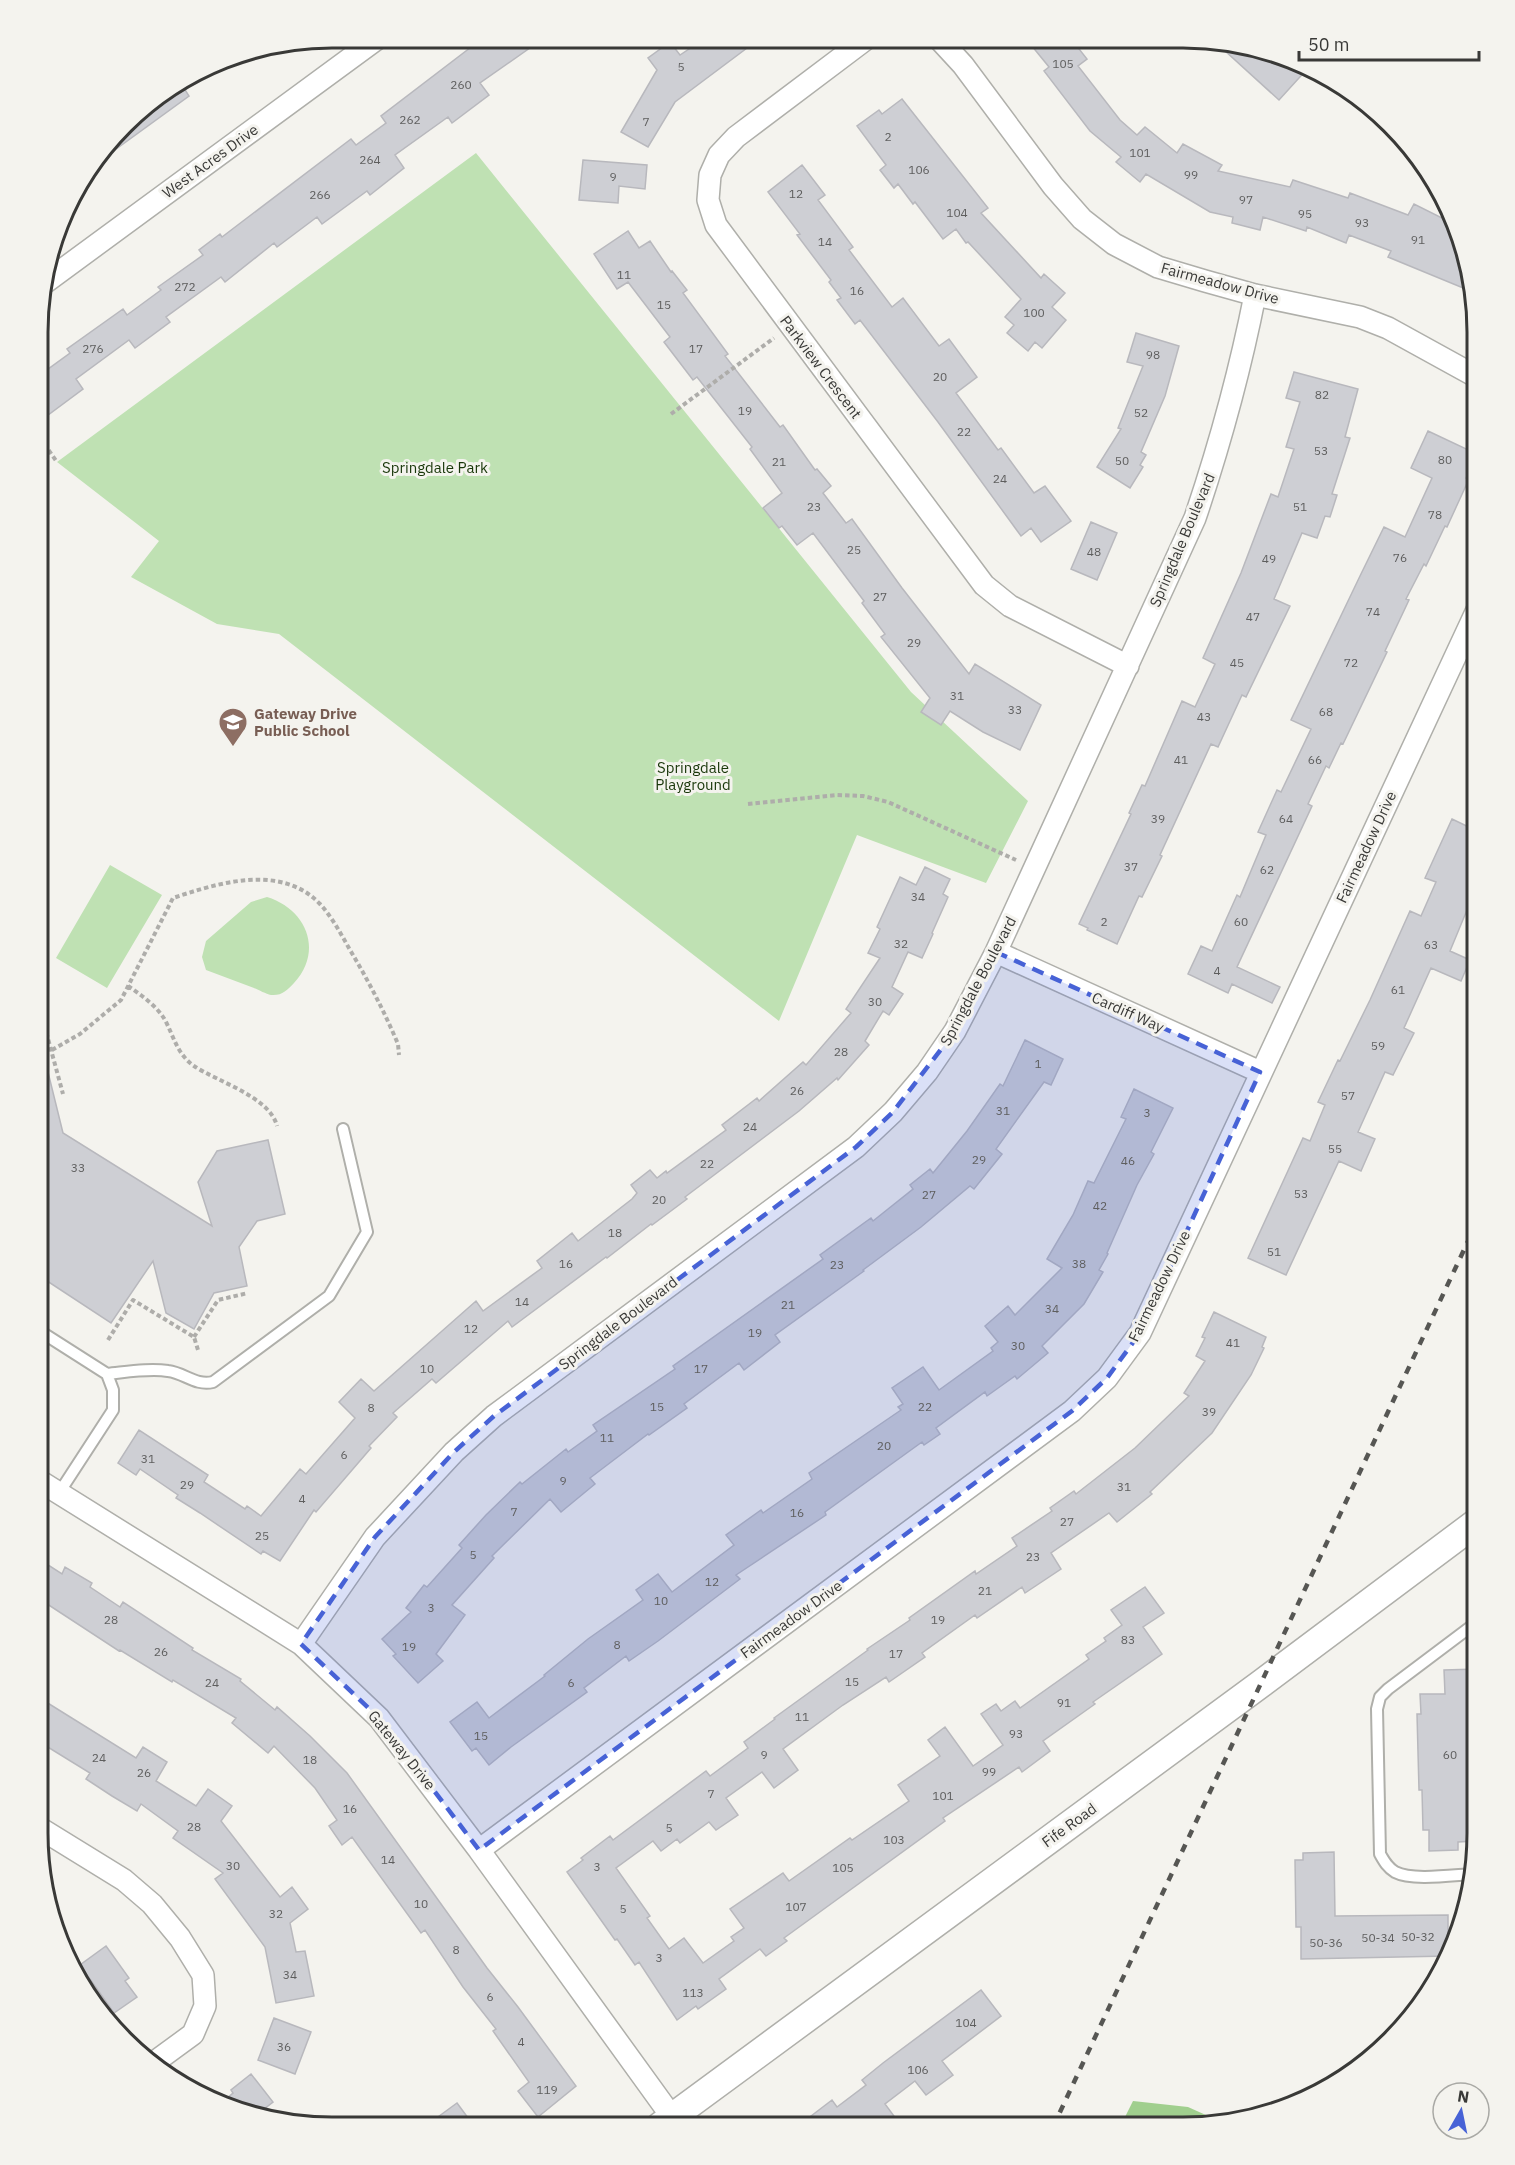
<svg xmlns="http://www.w3.org/2000/svg" width="1515" height="2165" viewBox="0 0 1515 2165" font-family="'IBM Plex Sans',sans-serif">
  <style>
    .green { fill: #bfe1b3 }
    .forest { fill: #a0cf8e }
    .building { fill: #cecfd4; stroke: #b8b8bd; stroke-width: 1.5 }
    .lines { fill: none; stroke-linecap: round; stroke-linejoin: round }
    .service-casing { stroke: #afafaa; stroke-width: 14 }
    .minor-casing { stroke: #afafaa; stroke-width: 24 }
    .tertiary-casing { stroke: #afafaa; stroke-width: 30 }
    .path { stroke: #aeadaa; stroke-width: 4; stroke-dasharray: 4.5 3; stroke-linecap: butt }
    .service { stroke: #fff; stroke-width: 10 }
    .minor { stroke: #fff; stroke-width: 21 }
    .tertiary { stroke: #fff; stroke-width: 27 }
    .rail { stroke: #565653; stroke-width: 4.5; stroke-dasharray: 8 8; stroke-linecap: butt }
    .marked { fill: #4762d6; fill-opacity: 0.2; stroke: #4762d6; stroke-width: 4.5; stroke-dasharray: 12 8; stroke-linejoin: round }
    .labels { text-anchor: middle; dominant-baseline: central; stroke-width: 6; stroke-linejoin: round; paint-order: stroke }
    .number-label { font-size: 12px; fill: #5e5e5e }
    .street-label { font-size: 15px; fill: #393937; stroke: #f4f3ee }
    .park-label { font-size: 15px; fill: #19370a; stroke: #f4f3ee }
    .education-label { font-size: 15px; font-weight: bold; fill: #785e54; stroke: #f4f3ee; text-anchor: start }
    .rim { fill: none; stroke: #393937; stroke-width: 3 }
  </style>
  <rect width="100%" height="100%" fill="#f4f3ee"/>
  <path class="green" d="M476,153L911,692L1028,801L986,883L857,835L779,1021L279,634L217,624L131,577L159,541L57,462Z
    M110,865L162,895L107,988L56,958Z
    M267,897C306,909 324,950 294,983C287,990 282,996 271,995C266,994 259,990 254,988C238,982 222,976 206,970L202,957L206,941L251,902Z"/>
  <path class="forest" d="M1133,2101L1188,2107L1217,2120L1184,2127H1120Z"/>
  <path class="building" d="M483,38H544L480,83L489,95L452,123L448,117L395,155L404,168L370,195L367,191L322,224L317,217L277,247L274,243L225,282L221,277L166,317L170,322L135,348L129,340L76,379L83,389L40,421V375L70,353L67,349L123,309L127,315L161,290L158,287L203,255L199,250L220,234L222,237L351,139L356,145L386,123L381,116Z
    M704,39H759L675,102L648,147L621,132L657,70L648,58L670,42L680,55Z
    M1027,40H1072L1087,59L1078,66L1120,120L1137,135L1145,127L1177,153L1183,144L1222,165L1218,171L1290,187L1293,180L1348,198L1350,193L1408,215L1414,204L1452,223L1468,290L1388,257L1391,251L1349,235L1346,243L1307,227L1306,231L1263,217L1260,230L1232,223L1233,217L1210,212L1146,174L1140,182L1116,162L1121,157L1090,131L1044,71L1049,67Z
    M1213,40H1222L1296,60L1309,67L1279,100Z
    M182,85L189,96L112,152L108,147L138,110Z
    M902,99L988,208L981,213L1041,278L1044,274L1065,293L1052,307L1066,320L1042,348L1035,342L1028,351L1007,333L1014,325L1005,317L1021,299L968,242L966,243L956,229L943,239L915,202L913,204L898,184L894,188L880,170L886,165L857,126L879,110L882,114Z
    M583,160L647,165L645,189L619,186L618,203L579,200Z
    M802,165L825,195L818,200L853,247L849,250L892,307L903,298L939,346L949,339L977,377L956,393L998,450L1001,448L1034,493L1045,486L1071,521L1041,542L1031,528L1021,536L938,422L860,320L855,324L837,300L841,298L829,282L831,280L797,235L800,234L768,192Z
    M628,231L639,248L650,241L671,272L672,271L687,290L683,293L728,354L725,356L780,427L783,425L815,470L817,469L831,486L823,493L846,523L852,519L902,588L969,674L975,664L1041,705L1020,750L983,732L950,711L941,725L921,712L930,698L881,637L885,634L862,603L864,601L813,533L797,545L782,526L779,528L763,508L782,493L750,449L752,447L697,377L693,380L664,342L670,337L628,282L617,289L594,254Z
    M1136,333L1179,346L1165,396L1141,452L1146,455L1140,465L1143,467L1130,488L1097,467L1121,429L1118,428L1143,366L1127,362Z
    M1294,372L1358,389L1345,437L1350,438L1332,494L1337,495L1330,517L1325,516L1317,538L1302,533L1274,599L1290,606L1246,697L1242,695L1218,747L1211,744L1160,855L1162,856L1142,897L1139,896L1117,944L1087,930L1088,928L1079,924L1131,814L1129,813L1142,785L1145,786L1182,701L1195,707L1215,664L1203,658L1241,573L1271,494L1278,497L1294,449L1286,447L1300,402L1286,398Z
    M1428,431L1477,454L1466,478L1469,479L1447,527L1445,526L1426,566L1424,564L1406,599L1409,600L1385,651L1387,652L1343,744L1341,743L1329,768L1326,766L1308,804L1312,806L1237,967L1280,987L1272,1003L1232,984L1228,993L1188,974L1201,946L1212,951L1237,895L1240,897L1266,835L1258,832L1277,790L1281,792L1311,729L1291,720L1360,576L1384,527L1405,537L1432,478L1411,468Z
    M1091,522L1117,533L1097,580L1071,569Z
    M1452,819L1477,831V915L1467,910L1450,951L1470,960L1461,981L1431,968L1404,1028L1414,1033L1393,1075L1385,1072L1358,1132L1375,1139L1361,1171L1339,1161L1286,1275L1248,1258L1303,1138L1310,1141L1325,1105L1318,1102L1338,1060L1340,1061L1370,1000L1410,911L1421,916L1436,882L1425,878Z
    M925,867L950,879L943,894L948,897L932,933L933,934L922,958L908,952L892,987L903,994L889,1015L883,1011L865,1041L869,1045L838,1080L837,1078L799,1111L685,1197L687,1199L652,1225L651,1224L607,1258L606,1257L512,1327L508,1321L436,1383L432,1379L393,1413L397,1417L369,1446L371,1448L316,1512L314,1510L280,1561L263,1551L261,1554L200,1513L176,1498L178,1495L140,1469L136,1475L118,1463L139,1430L208,1475L204,1482L245,1509L247,1506L261,1516L300,1469L306,1474L355,1418L339,1402L361,1379L374,1391L476,1301L483,1311L542,1268L537,1261L572,1233L578,1241L632,1199L637,1193L631,1185L650,1170L657,1178L666,1171L667,1173L726,1130L722,1125L757,1098L759,1101L803,1062L806,1065L851,1013L846,1009L880,958L868,953L880,929L877,927L900,877L916,885Z
    M1025,1040L1063,1059L1051,1085L1044,1082L996,1149L1002,1154L974,1189L970,1186L921,1227L863,1270L864,1271L775,1335L780,1342L744,1370L739,1363L684,1404L687,1408L649,1435L648,1434L590,1478L595,1484L561,1512L550,1499L492,1556L494,1558L452,1605L465,1615L436,1654L443,1661L418,1683L393,1656L396,1654L382,1639L411,1612L406,1608L424,1585L427,1587L462,1548L459,1545L486,1515L520,1482L522,1484L566,1449L568,1452L597,1431L593,1425L675,1369L673,1366L823,1259L820,1255L871,1218L873,1221L913,1189L910,1185L930,1169L933,1173L967,1131L1000,1084L1003,1086Z
    M46,1064L63,1133L212,1226L198,1182L217,1151L268,1140L285,1214L257,1221L239,1247L247,1286L214,1293L194,1329L166,1313L153,1261L111,1323L38,1275L39,1065Z
    M1134,1089L1173,1108L1151,1152L1154,1154L1137,1185L1107,1253L1108,1254L1099,1270L1103,1272L1084,1304L1042,1346L1048,1353L1017,1379L1015,1376L987,1396L985,1392L936,1428L940,1434L924,1445L922,1442L825,1512L826,1515L736,1575L740,1579L658,1641L629,1661L626,1656L584,1688L587,1692L511,1747L489,1765L476,1748L472,1751L450,1722L477,1702L489,1718L545,1676L544,1675L588,1639L643,1600L636,1590L658,1574L672,1592L734,1545L726,1535L761,1510L763,1513L812,1479L809,1473L901,1410L898,1407L903,1404L892,1388L923,1367L939,1390L993,1351L991,1348L998,1342L985,1326L1008,1306L1015,1315L1062,1268L1047,1259L1073,1215L1088,1181L1094,1183L1126,1119L1121,1117Z
    M1214,1312L1266,1337L1262,1347L1264,1348L1251,1375L1212,1433L1150,1492L1152,1494L1117,1522L1109,1513L1051,1553L1061,1569L1025,1593L1022,1587L977,1618L975,1615L922,1653L925,1657L889,1682L886,1677L843,1705L783,1749L798,1770L774,1788L762,1772L726,1798L738,1815L716,1830L709,1822L680,1843L677,1839L661,1851L653,1841L616,1868L650,1916L647,1918L669,1949L684,1938L703,1963L734,1941L731,1937L744,1928L730,1909L783,1873L789,1881L850,1838L852,1840L909,1801L898,1785L940,1756L928,1740L945,1727L973,1766L1003,1745L981,1714L996,1704L1001,1711L1015,1701L1020,1708L1089,1659L1086,1655L1106,1641L1104,1638L1122,1625L1111,1610L1145,1587L1164,1613L1143,1627L1162,1654L1093,1702L1095,1704L1043,1741L1050,1751L1022,1772L1019,1767L943,1818L945,1821L784,1938L787,1941L766,1956L760,1949L719,1979L726,1989L698,2009L696,2006L677,2020L639,1962L635,1965L617,1939L615,1940L567,1872L583,1860L581,1858L610,1836L613,1840L706,1771L710,1776L748,1748L744,1742L775,1719L774,1718L868,1650L867,1649L910,1620L909,1618L975,1571L976,1574L1017,1546L1012,1538L1052,1511L1050,1508L1074,1491L1076,1494L1135,1448L1189,1396L1184,1393L1205,1361L1196,1356L1205,1338L1202,1337Z
    M45,1563L62,1574L65,1567L92,1583L90,1587L120,1607L123,1602L193,1648L192,1650L241,1679L240,1681L275,1710L277,1707L310,1736L347,1773L487,1968L518,2007L576,2086L538,2117L518,2091L529,2082L493,2031L496,2029L463,1987L425,1930L421,1933L352,1837L342,1845L329,1826L337,1820L315,1788L274,1746L268,1753L232,1723L236,1718L173,1680L172,1682L120,1650L119,1651L38,1598V1575Z
    M1477,1669L1475,1841L1458,1842V1850L1429,1851V1830H1423L1422,1790H1419L1417,1714H1421L1420,1694H1445L1444,1670Z
    M38,1697L136,1758L143,1747L167,1762L156,1781L196,1806L208,1789L232,1806L221,1821L280,1897L292,1887L308,1909L290,1923L296,1952L305,1951L314,1996L276,2003L265,1947L215,1879L223,1873L173,1838L178,1831L141,1804L137,1811L112,1796L86,1779L90,1773L38,1741Z
    M1334,1852L1335,1916L1448,1915V1956L1301,1959V1927H1296L1295,1860H1303V1853Z
    M106,1946L129,1978L125,1981L137,1997L114,2013L80,1965Z
    M981,1990L1001,2016L942,2061L953,2075L926,2095L915,2081L885,2104L902,2127L798,2126L832,2100L837,2107L866,2085L862,2080L883,2063Z
    M274,2018L311,2032L295,2074L258,2060Z
    M251,2074L273,2102L255,2116L237,2112L220,2104L233,2093L231,2090Z
    M457,2103L474,2126L427,2125Z"/>
  <g class="lines">
    <g class="service-casing">
      <path id="service" d="M38,1330L107,1374L113,1390V1410L59,1493
        M107,1374C127,1372 149,1368 168,1371C185,1373 195,1386 213,1382L329,1296L367,1232L343,1129
        M1473,1874C1453,1875 1412,1881 1395,1872C1387,1867 1384,1861 1380,1854L1377,1709L1380,1697L1388,1689L1477,1622"/>
    </g>
    <g class="minor-casing">
      <path id="minor" d="M866,39L736,137L719,155L710,175L708,200L716,225L984,585L1010,606L1128,666
        M939,39L963,65L1053,186L1082,219L1114,244L1158,267L1205,281L1255,295L1360,317L1388,328L1477,377
        M43,284L378,38
        M996,952L1260,1072
        M38,1480L301,1644L379,1718L479,1850L672,2117
        M301,1644L375,1537L454,1452L494,1416L856,1147L893,1112L927,1072L955,1031L996,952L1195,518C1220,444 1240,371 1255,295
        M38,1827L124,1880L152,1904L180,1938L203,1975L205,2006L193,2034L152,2064
        M479,1850L1072,1411L1107,1378L1140,1333L1477,610"/>
    </g>
    <g class="tertiary-casing">
      <path id="tertiary" d="M660,2126L1262,1683L1477,1522"/>
    </g>
    <path class="path" d="M671,414L774,338
      M40,438L57,462
      M748,804L837,795L863,796L888,802L1016,860
      M128,986C141,995 157,1006 165,1020C174,1037 177,1054 194,1066C218,1082 270,1097 277,1126
      M39,1014L41,1013L63,1094
      M52,1050L80,1034L121,1000L173,898C218,883 281,863 320,904C332,917 341,934 350,950C368,980 384,1011 398,1044L399,1055
      M194,1337L218,1300L248,1293
      M108,1340L133,1300L194,1337L198,1350"/>
    <use href="#service" class="service"/>
    <use href="#minor" class="minor"/>
    <use href="#tertiary" class="tertiary"/>
    <path class="rail" d="M1053,2127L1477,1222"/>
  </g>
  <path class="marked" d="M996,952L1260,1072L1140,1333L1107,1378L1072,1411L479,1850L379,1718L301,1644L375,1537L454,1452L494,1416L856,1147L893,1112L955,1031Z"/>
  <defs>
    <g id="school-pin" transform="scale(1.5)"><path d="M0 17L-7.5 6A9.5 9.5 0 1 1 7.5 6Z" fill="#8d6e63" stroke="#f4f3ee"/><path d="M0-5L7-2L0 1L-7-2ZM-4 1L0 2.5L4 1V4Q0 6-4 4Z" fill="#fff"/></g>
  </defs>
  <g fill-rule="evenodd">
    <use href="#school-pin" x="233" y="722"/>
  </g>
  <g class="labels">
    <g class="number-label">
      <text x="1063" y="63">105</text>
      <text x="681" y="66">5</text>
      <text x="461" y="84">260</text>
      <text x="410" y="119">262</text>
      <text x="646" y="121">7</text>
      <text x="888" y="136">2</text>
      <text x="1140" y="152">101</text>
      <text x="370" y="159">264</text>
      <text x="919" y="169">106</text>
      <text x="1191" y="174">99</text>
      <text x="613" y="176">9</text>
      <text x="796" y="193">12</text>
      <text x="320" y="194">266</text>
      <text x="1246" y="199">97</text>
      <text x="957" y="212">104</text>
      <text x="1305" y="213">95</text>
      <text x="1362" y="222">93</text>
      <text x="1418" y="239">91</text>
      <text x="825" y="241">14</text>
      <text x="624" y="274">11</text>
      <text x="185" y="286">272</text>
      <text x="857" y="290">16</text>
      <text x="664" y="304">15</text>
      <text x="1034" y="312">100</text>
      <text x="93" y="348">276</text>
      <text x="696" y="348">17</text>
      <text x="1153" y="354">98</text>
      <text x="940" y="376">20</text>
      <text x="1322" y="394">82</text>
      <text x="745" y="410">19</text>
      <text x="1141" y="412">52</text>
      <text x="964" y="431">22</text>
      <text x="1321" y="450">53</text>
      <text x="1445" y="459">80</text>
      <text x="1122" y="460">50</text>
      <text x="779" y="461">21</text>
      <text x="1000" y="478">24</text>
      <text x="814" y="506">23</text>
      <text x="1300" y="506">51</text>
      <text x="1435" y="514">78</text>
      <text x="854" y="549">25</text>
      <text x="1094" y="551">48</text>
      <text x="1400" y="557">76</text>
      <text x="1269" y="558">49</text>
      <text x="880" y="596">27</text>
      <text x="1373" y="611">74</text>
      <text x="1253" y="616">47</text>
      <text x="914" y="642">29</text>
      <text x="1237" y="662">45</text>
      <text x="1351" y="662">72</text>
      <text x="957" y="695">31</text>
      <text x="1015" y="709">33</text>
      <text x="1326" y="711">68</text>
      <text x="1204" y="716">43</text>
      <text x="1181" y="759">41</text>
      <text x="1315" y="759">66</text>
      <text x="1158" y="818">39</text>
      <text x="1286" y="818">64</text>
      <text x="1131" y="866">37</text>
      <text x="1267" y="869">62</text>
      <text x="918" y="896">34</text>
      <text x="1104" y="921">2</text>
      <text x="1241" y="921">60</text>
      <text x="901" y="943">32</text>
      <text x="1431" y="944">63</text>
      <text x="1217" y="970">4</text>
      <text x="1398" y="989">61</text>
      <text x="875" y="1001">30</text>
      <text x="1378" y="1045">59</text>
      <text x="841" y="1051">28</text>
      <text x="1038" y="1063">1</text>
      <text x="797" y="1090">26</text>
      <text x="1348" y="1095">57</text>
      <text x="1003" y="1110">31</text>
      <text x="1147" y="1112">3</text>
      <text x="750" y="1126">24</text>
      <text x="1335" y="1148">55</text>
      <text x="979" y="1159">29</text>
      <text x="1128" y="1160">46</text>
      <text x="707" y="1163">22</text>
      <text x="78" y="1167">33</text>
      <text x="1301" y="1193">53</text>
      <text x="929" y="1194">27</text>
      <text x="659" y="1199">20</text>
      <text x="1100" y="1205">42</text>
      <text x="615" y="1232">18</text>
      <text x="1274" y="1251">51</text>
      <text x="566" y="1263">16</text>
      <text x="1079" y="1263">38</text>
      <text x="837" y="1264">23</text>
      <text x="522" y="1301">14</text>
      <text x="788" y="1304">21</text>
      <text x="1052" y="1308">34</text>
      <text x="471" y="1328">12</text>
      <text x="755" y="1332">19</text>
      <text x="1233" y="1342">41</text>
      <text x="1018" y="1345">30</text>
      <text x="427" y="1368">10</text>
      <text x="701" y="1368">17</text>
      <text x="657" y="1406">15</text>
      <text x="925" y="1406">22</text>
      <text x="371" y="1407">8</text>
      <text x="1209" y="1411">39</text>
      <text x="607" y="1437">11</text>
      <text x="884" y="1445">20</text>
      <text x="344" y="1454">6</text>
      <text x="148" y="1458">31</text>
      <text x="563" y="1480">9</text>
      <text x="187" y="1484">29</text>
      <text x="1124" y="1486">31</text>
      <text x="302" y="1498">4</text>
      <text x="514" y="1511">7</text>
      <text x="797" y="1512">16</text>
      <text x="1067" y="1521">27</text>
      <text x="262" y="1535">25</text>
      <text x="473" y="1554">5</text>
      <text x="1033" y="1556">23</text>
      <text x="712" y="1581">12</text>
      <text x="985" y="1590">21</text>
      <text x="661" y="1600">10</text>
      <text x="431" y="1607">3</text>
      <text x="111" y="1619">28</text>
      <text x="938" y="1619">19</text>
      <text x="1128" y="1639">83</text>
      <text x="617" y="1644">8</text>
      <text x="409" y="1646">19</text>
      <text x="161" y="1651">26</text>
      <text x="896" y="1653">17</text>
      <text x="852" y="1681">15</text>
      <text x="212" y="1682">24</text>
      <text x="571" y="1682">6</text>
      <text x="1064" y="1702">91</text>
      <text x="802" y="1716">11</text>
      <text x="1016" y="1733">93</text>
      <text x="481" y="1735">15</text>
      <text x="764" y="1754">9</text>
      <text x="1450" y="1754">60</text>
      <text x="99" y="1757">24</text>
      <text x="310" y="1759">18</text>
      <text x="989" y="1771">99</text>
      <text x="144" y="1772">26</text>
      <text x="711" y="1793">7</text>
      <text x="943" y="1795">101</text>
      <text x="350" y="1808">16</text>
      <text x="194" y="1826">28</text>
      <text x="669" y="1827">5</text>
      <text x="894" y="1839">103</text>
      <text x="388" y="1859">14</text>
      <text x="233" y="1865">30</text>
      <text x="597" y="1866">3</text>
      <text x="843" y="1867">105</text>
      <text x="421" y="1903">10</text>
      <text x="796" y="1906">107</text>
      <text x="623" y="1908">5</text>
      <text x="276" y="1913">32</text>
      <text x="1418" y="1936">50-32</text>
      <text x="1378" y="1937">50-34</text>
      <text x="1326" y="1942">50-36</text>
      <text x="456" y="1949">8</text>
      <text x="659" y="1957">3</text>
      <text x="290" y="1974">34</text>
      <text x="693" y="1992">113</text>
      <text x="490" y="1996">6</text>
      <text x="966" y="2022">104</text>
      <text x="521" y="2041">4</text>
      <text x="284" y="2046">36</text>
      <text x="918" y="2069">106</text>
      <text x="547" y="2089">119</text>
    </g>
    <g class="street-label">
      <text transform="translate(210 161) rotate(-36)">West Acres Drive</text>
      <text transform="translate(1220 283) rotate(15)">Fairmeadow Drive</text>
      <text transform="translate(821 367) rotate(53)">Parkview Crescent</text>
      <text transform="translate(1182 540) rotate(-67)">Springdale Boulevard</text>
      <text transform="translate(1366 847) rotate(-65)">Fairmeadow Drive</text>
      <text transform="translate(978 981) rotate(-62)">Springdale Boulevard</text>
      <text transform="translate(1128 1012) rotate(24)">Cardiff Way</text>
      <text transform="translate(1159 1286) rotate(-64)">Fairmeadow Drive</text>
      <text transform="translate(618 1323) rotate(-37)">Springdale Boulevard</text>
      <text transform="translate(791 1619) rotate(-36)">Fairmeadow Drive</text>
      <text transform="translate(402 1750) rotate(51)">Gateway Drive</text>
      <text transform="translate(1069 1825) rotate(-36)">Fife Road</text>
    </g>
    <g class="park-label">
      <text x="435" y="467">Springdale Park</text>
      <text x="693" y="767">Springdale<tspan x="693" dy="17">Playground</tspan></text>
    </g>
    <g class="education-label">
      <text x="254" y="713">Gateway Drive<tspan x="254" dy="17">Public School</tspan></text>
    </g>
  </g>
  <path d="M0 0H1515V2165H0ZM332 48H1183A284 284 0 0 1 1467 332V1833A284 284 0 0 1 1183 2117H332A284 284 0 0 1 48 1833V332A284 284 0 0 1 332 48Z" fill="#f4f3ee" fill-rule="evenodd"/>
  <path class="rim" d="M332 48H1183A284 284 0 0 1 1467 332V1833A284 284 0 0 1 1183 2117H332A284 284 0 0 1 48 1833V332A284 284 0 0 1 332 48Z"/>
  <g transform="translate(1461 2111) rotate(9)"><circle r="28" fill="#f4f3ee" stroke="#a9a9a5" stroke-width="1.5"/>
  <path d="M0-4.5L10 22L0 15L-10 22Z" fill="#4762d6"/>
  <text y="-9" font-size="16" font-weight="bold" text-anchor="middle" fill="#393937">N</text>
  </g>
  <path d="M1299 51v9h180v-9" fill="none" stroke="#393937" stroke-width="3"/>
  <text x="1308" y="51" font-size="18" fill="#393937" stroke="#f4f3ee" stroke-width="4.5" paint-order="stroke">50 m</text>
</svg>
